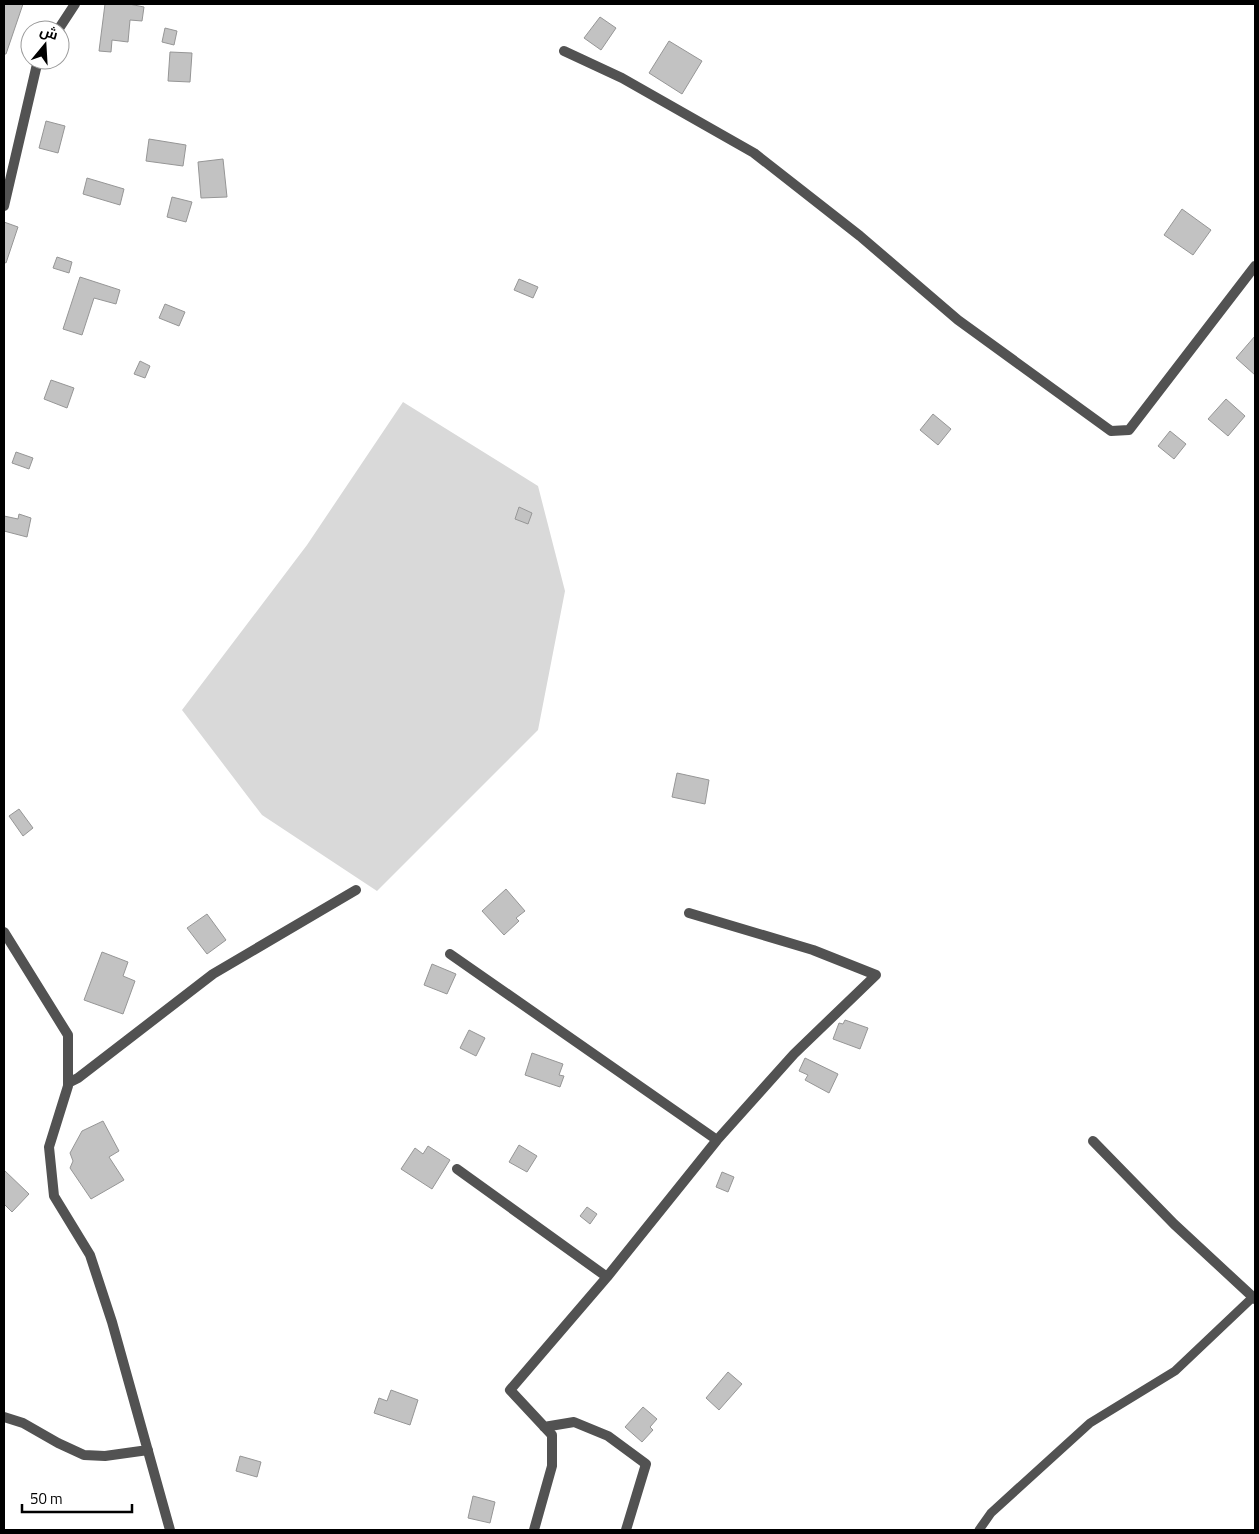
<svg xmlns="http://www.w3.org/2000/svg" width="1259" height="1534" viewBox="0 0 1259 1534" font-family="'Titillium Web',Cairo,sans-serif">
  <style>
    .green { fill: #d9d9d9 }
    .building { fill: #c2c2c2; stroke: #969696 }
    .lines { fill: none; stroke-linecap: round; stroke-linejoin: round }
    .service { stroke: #525252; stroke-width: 9 }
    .minor { stroke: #525252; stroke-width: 10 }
  </style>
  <rect width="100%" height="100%" fill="#fff"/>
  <path class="green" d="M403,402L538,486L565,591L538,730L377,891L262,815L182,710L307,545Z"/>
  <path class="building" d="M4,4H23L6,54H4Z
    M105,4H129L144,7L142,21L130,20L128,42L112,40L111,52L99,51Z
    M600,17L616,28L601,50L584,38Z
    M165,28L177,31L174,45L162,42Z
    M669,41L702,61L682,94L649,73Z
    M170,52L192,53L190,82L168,81Z
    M46,121L65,126L58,153L39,148Z
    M149,139L186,145L183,166L146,161Z
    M223,159L227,197L201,198L198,162Z
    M87,178L124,189L120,205L83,194Z
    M172,197L192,202L186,222L167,217Z
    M1182,209L1211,230L1193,255L1164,235Z
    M4,222L18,227L6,263L4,262Z
    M57,257L72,262L69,273L53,268Z
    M80,277L120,290L116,304L94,298L82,335L63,329Z
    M519,279L538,287L533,298L514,290Z
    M165,304L185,312L179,326L159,318Z
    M1255,336V375L1236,358Z
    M140,361L150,366L145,378L134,374Z
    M51,380L74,388L67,408L44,399Z
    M1226,399L1245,416L1228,436L1208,419Z
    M933,414L951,429L938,445L920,430Z
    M1170,431L1186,444L1174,459L1158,446Z
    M16,452L33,458L29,469L12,463Z
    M519,507L532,513L528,524L515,519Z
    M19,514L31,518L27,537L4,531V516L18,519Z
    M677,773L709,780L705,804L672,797Z
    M19,809L33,828L23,836L9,816Z
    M506,889L525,911L516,918L519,921L504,935L482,911Z
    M207,914L226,940L207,954L187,928Z
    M102,952L128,962L123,976L135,981L123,1014L84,1000Z
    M432,964L456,974L447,994L424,985Z
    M845,1020L868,1028L860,1049L833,1039L839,1023L843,1024Z
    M469,1030L485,1038L476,1056L460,1048Z
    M532,1053L563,1064L559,1075L564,1076L560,1087L525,1075Z
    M805,1058L838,1074L829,1093L805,1080L808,1075L799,1071Z
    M103,1121L119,1151L109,1157L124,1180L91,1199L70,1168L73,1161L70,1153L82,1131Z
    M519,1145L537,1156L527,1172L509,1162Z
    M428,1146L450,1160L432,1189L401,1169L415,1148L423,1154Z
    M4,1170L29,1194L12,1212L4,1204Z
    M722,1172L734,1177L728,1192L716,1187Z
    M587,1207L597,1214L590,1224L580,1216Z
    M728,1372L742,1384L719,1410L706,1398Z
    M391,1390L418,1400L410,1425L374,1413L379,1398L387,1401Z
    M643,1407L657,1419L650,1427L653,1430L642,1442L625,1427Z
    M240,1456L261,1462L257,1477L236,1471Z
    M473,1496L495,1502L490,1523L468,1518Z"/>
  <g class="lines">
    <path class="service" d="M979,1530L991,1513L1090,1423L1175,1371L1252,1298"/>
    <path class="minor" d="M58,30L75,4
      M564,51L622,78L754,153L860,236L958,320L1111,431L1129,430L1255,266
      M4,206L38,60
      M4,932L68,1035V1086L49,1147L54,1196L90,1255L112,1322L170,1530
      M450,954L717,1140
      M68,1083L78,1078L213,974L356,890
      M1093,1141L1174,1224L1255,1299
      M457,1169L607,1277
      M4,1417L23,1423L58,1443L84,1455L105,1456L148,1450
      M544,1427L574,1422L608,1436L646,1464L626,1530
      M534,1530L552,1466V1435L510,1390L607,1277L717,1140L794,1054L876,975L813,950L689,913"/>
  </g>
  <rect width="1259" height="1534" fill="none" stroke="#000000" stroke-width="10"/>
  <g transform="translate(45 45) rotate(18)"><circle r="24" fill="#ffffff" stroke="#999999"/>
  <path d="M0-4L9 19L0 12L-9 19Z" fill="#000000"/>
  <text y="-8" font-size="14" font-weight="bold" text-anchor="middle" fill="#000000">ش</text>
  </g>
  <path d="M22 1504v8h110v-8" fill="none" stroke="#000000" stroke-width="2.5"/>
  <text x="30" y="1504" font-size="15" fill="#000000" stroke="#ffffff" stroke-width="4" paint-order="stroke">50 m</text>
</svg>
